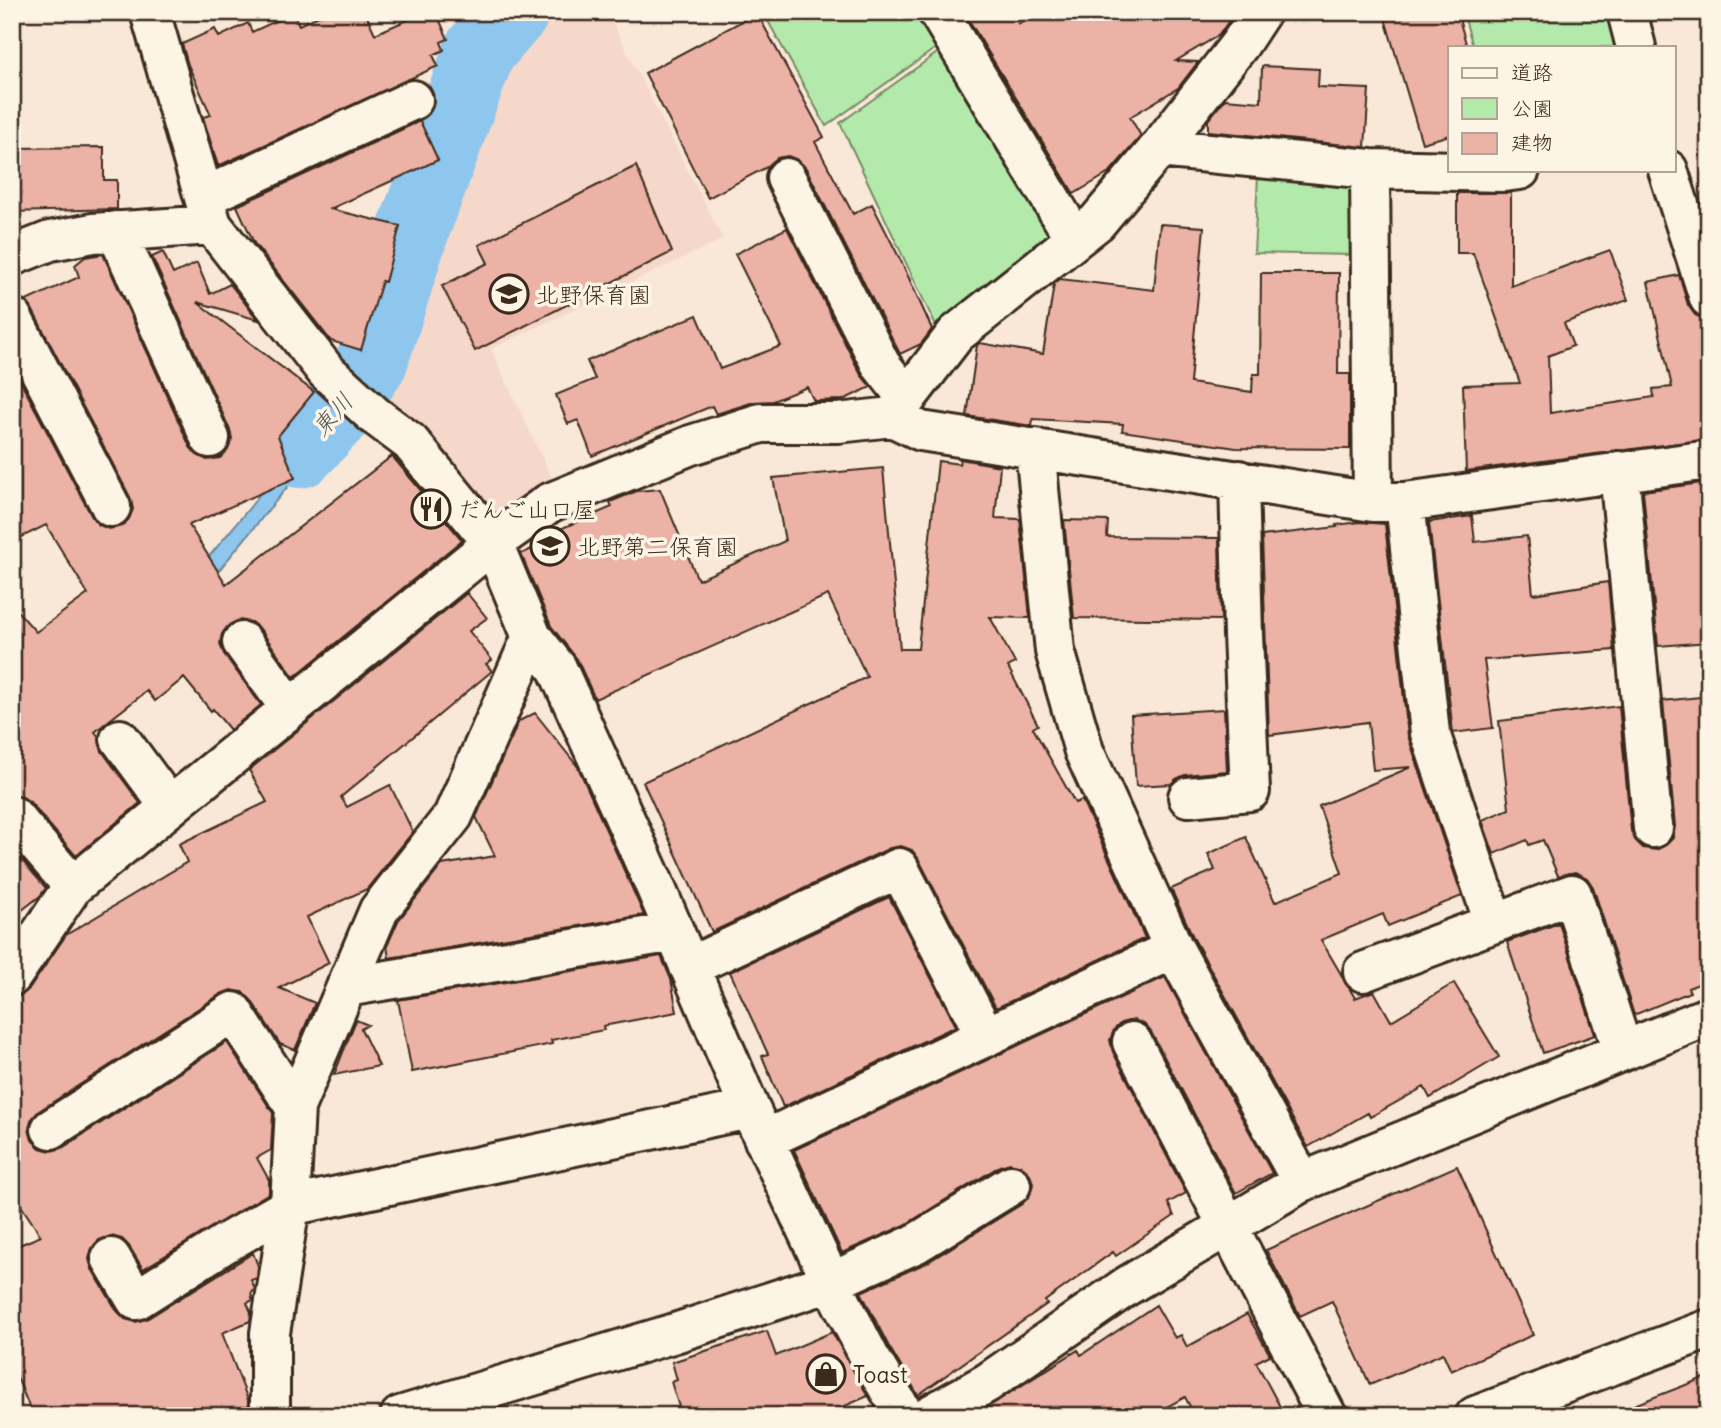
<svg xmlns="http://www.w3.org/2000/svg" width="1721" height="1428" viewBox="0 0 1721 1428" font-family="Delius,'Klee One',sans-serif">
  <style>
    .built { fill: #f5d8c9 }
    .green { fill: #b3eaac; stroke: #778a65; stroke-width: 2 }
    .water { fill: #8fc6ed; stroke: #6d889a; stroke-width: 2 }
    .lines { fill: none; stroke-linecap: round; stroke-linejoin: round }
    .river { stroke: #8fc6ed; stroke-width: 72 }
    .building { fill: #ecb2a5; stroke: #3b2a1e; stroke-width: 2 }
    .minor-casing { stroke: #3b2a1e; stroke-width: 44 }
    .minor { stroke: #fcf5e5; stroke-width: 38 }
    .labels { text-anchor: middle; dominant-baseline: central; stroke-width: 7; stroke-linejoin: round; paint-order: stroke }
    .poi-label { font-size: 23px; fill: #3b2a1e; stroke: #fcf5e5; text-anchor: start }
    .water-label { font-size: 24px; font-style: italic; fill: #54595c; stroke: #fcf5e5 }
  </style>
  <rect width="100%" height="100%" fill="#f9e8d8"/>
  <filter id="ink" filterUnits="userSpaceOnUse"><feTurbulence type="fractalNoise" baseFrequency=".0143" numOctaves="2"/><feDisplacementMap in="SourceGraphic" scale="14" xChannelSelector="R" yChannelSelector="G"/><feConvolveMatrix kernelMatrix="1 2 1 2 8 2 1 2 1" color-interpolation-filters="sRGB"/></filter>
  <g filter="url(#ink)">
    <path class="built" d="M520,12H607L723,239L491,349L556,487L494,528L373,392L506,37Z"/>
    <path class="green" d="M763,12H929L947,40L826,126Z
      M1463,12H1619L1628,47H1473Z
      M951,43L1062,241L942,339L840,123Z
      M1258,176L1359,184L1356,255L1254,253Z"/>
    <path class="water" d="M331,401L349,416L298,474L211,580L202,565L251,506L298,439Z"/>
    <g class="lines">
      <path class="river" d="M300,452L344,405L372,361L413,231L480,50L513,12"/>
    </g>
    <path class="building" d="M327,12H365L375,34L426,12H436L448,39L441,42L444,50L433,55L438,66L218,166L203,117L211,115L188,65L182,44L215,29L219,37L248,23L252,32L293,13L299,25Z
      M964,12H1012L1019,24L1040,12H1235L1219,35L1176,61L1198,62L1178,88L1130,117L1141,136L1109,173L1074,194Z
      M1383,12H1457L1467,47H1450V135L1422,143Z
      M757,13L824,137L815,142L853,214L872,204L903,265L932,329L921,344L900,354L806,168L798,160L788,156L777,158L767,167L708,198L645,73Z
      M1262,66L1319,69L1318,87L1369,89L1365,147L1208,131V120L1225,99L1261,102Z
      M420,121L438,160L330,209L400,226L385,282L382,281L361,350L331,341L254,243L237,206Z
      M104,147V180H117V209L12,212V148Z
      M636,166L672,252L475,351L442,286L488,263L479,245Z
      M1457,193H1511V286L1610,250L1628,300L1564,323L1573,346L1548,356L1550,413L1654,397L1653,389L1672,387L1648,282L1679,275L1688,305L1695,315L1704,319L1709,338V439L1466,471L1463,385L1520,383L1473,253H1457Z
      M1160,224L1204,227L1190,383L1252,392L1253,374H1260L1261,273H1339L1338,374H1350V449L1236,448L1122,431L1123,424L1033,419L1032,426L967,416L977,345L980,343L1043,354L1054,284L1060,279L1154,290Z
      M787,228L861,375L871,387L843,400L814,401L807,387L773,401L754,402L716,414L712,406L592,456L578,420L568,424L556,395L595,379L587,361L697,315L720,369L781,346L735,254Z
      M163,252L173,274L197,263L210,294L230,284L258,320L197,302L314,392L278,436L295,478L189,525L226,584L392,456L462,540L294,677L260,629L251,622L239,620L229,625L222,634L220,644L224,654L261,705L230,730L213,709L211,711L184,678L155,701L147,691L107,722L95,732L99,737L102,751L140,803L76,856L30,802L21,796L12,795V605L36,632L88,594L46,525L12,542V365L92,517L99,525L109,529L122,526L129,519L133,509L130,497L31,307L26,301L79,277L75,265L85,257L103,254L190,447L197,455L207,460L220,458L228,450L232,439L230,430L152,257Z
      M960,459L1000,466L995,518L1020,519L1030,618L990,617L1015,663L1008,667L1038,725L1033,728L1075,803L1082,800L1145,938L996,1008L918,858L912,850L901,846L890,848L712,932L643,782L867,677L828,595L595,699L577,659L551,626L521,554L556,538L553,532L612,507L610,502L637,491L660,489L698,580L785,541L773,478L883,468L900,649H918L938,461L959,464Z
      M1709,482V642L1658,646L1643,491Z
      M1472,516L1475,542L1527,536L1533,594L1608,582L1614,650L1484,660L1493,728L1453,733L1429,522Z
      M1064,520L1108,521L1107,537L1219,538L1221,620L1074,618Z
      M1360,522L1385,524L1408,736L1462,896L1388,926L1383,914L1321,940L1355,998L1374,991L1391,1021L1454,983L1499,1057L1430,1098L1424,1087L1370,1117L1368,1113L1308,1147L1194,939L1171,889L1215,870L1208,854L1246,837L1275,902L1342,873L1319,806L1411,767L1373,770L1368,722L1269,735L1262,536L1337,527L1336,525Z
      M467,593L487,618L469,631L492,660L486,664L492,671L341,797L347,807L390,785L413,832L367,889L307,917L329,963L279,988L315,1003L295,1050L280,1044L251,1000L242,992L231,990L221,994L39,1111L31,1120L29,1129L32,1140L40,1148L51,1151L62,1148L227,1042L273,1113L271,1150L257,1158L269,1180V1193L143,1269L129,1246L122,1239L111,1236L99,1240L92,1248L89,1259L92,1269L117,1311L125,1319L136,1322L148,1318L253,1253L258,1266L257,1278L251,1280L255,1289L251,1294L253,1300L247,1303L251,1312L250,1321L222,1333L248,1400V1416H33L12,1365V1248L41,1236L12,1192V998L22,995L30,988L66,935L187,862L179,844L267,802L249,770Z
      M1709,696V980L1688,988L1690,992L1634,1015L1593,887L1587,878L1575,872L1558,876L1543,840L1529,845L1527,840L1494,854L1482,820L1509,809L1499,721L1619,706L1631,831L1635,840L1643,848L1656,850L1666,845L1673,838L1675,826L1663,701Z
      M1224,709L1227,771L1185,775L1176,779L1171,784L1136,786L1131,715Z
      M535,713L578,767L644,915L389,958L387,946L398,921L442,865L495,856L476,817L519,721Z
      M12,849L46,888L40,896L12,918Z
      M889,897L956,1026L783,1107L762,1056L768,1054L730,972Z
      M1559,923L1595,1035L1543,1053L1507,942Z
      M661,956L671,979L677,1012L603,1026L604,1030L551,1040L552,1044L412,1072L398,1000Z
      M1165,977L1272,1173L1236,1193L1151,1032L1144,1024L1134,1020L1121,1023L1114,1030L1110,1040L1113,1052L1186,1193L1168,1203L1174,1216L1116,1256L1113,1252L1045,1301L1047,1304L918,1395L888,1345L861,1292L926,1263L1022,1204L1030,1195L1033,1184L1030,1174L1021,1166L1010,1163L1000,1166L905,1225L842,1253L794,1150Z
      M356,1020L368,1025L361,1029L379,1066L334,1075Z
      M1457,1166L1533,1335L1451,1371L1443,1353L1370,1385L1332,1301L1300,1316L1266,1250Z
      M1156,1305L1175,1338L1181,1335L1187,1347L1247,1314L1270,1355L1256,1362L1285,1416H1195L1185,1397L1150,1416H973L1078,1350L1081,1355Z
      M767,1331L776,1356L832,1332L868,1396L822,1416H682L671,1382L677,1380L672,1362Z
      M1709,1376V1416H1614L1613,1413Z"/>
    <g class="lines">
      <g class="minor-casing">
        <path id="minor" d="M150,12L212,225L326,371L374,415L410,442L493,543L532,637L557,668L652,879L750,1109L831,1282L869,1356L905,1416
          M938,12L1075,239
          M1627,12L1636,47
          M1159,148L1370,169L1504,172L1520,170
          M1370,169L1373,502
          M1668,170L1709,298
          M786,178L881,365L907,398
          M204,197L413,100
          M116,231L210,438
          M12,256L50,241L93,233L212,225
          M12,317L111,507
          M892,417L921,431L1373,502H1405L1709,460
          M1035,448L1055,651L1084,751L1174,949L1302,1182
          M1619,471L1653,828
          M1405,502L1430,733L1494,923
          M242,642L290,708
          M120,739L170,807
          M1188,797L1250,791L1243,635L1239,480
          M13,816L73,886
          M689,967L899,868L986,1037
          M1363,972L1572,894L1623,1051
          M12,976L73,886L493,543L549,503L691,445L761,423H838L892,417L956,334L1097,222L1159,148L1240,44L1261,12
          M346,987L674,932
          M1132,1042L1327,1416
          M51,1129L233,1012L295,1107
          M764,1140L1174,949
          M111,1258L136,1300L224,1244L290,1206L750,1109
          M270,1416V1333L290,1206L295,1107L379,910L453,816L532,637
          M400,1416L675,1333L831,1282L915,1244L1011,1185
          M928,1416L987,1383L1127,1286L1302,1182L1709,1016
          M1475,1416L1709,1329"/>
      </g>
      <use href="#minor" class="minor"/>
    </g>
  </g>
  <defs>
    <g id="school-ring" transform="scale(2.0125)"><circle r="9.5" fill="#fcf5e5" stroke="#3b2a1e" stroke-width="1.5"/><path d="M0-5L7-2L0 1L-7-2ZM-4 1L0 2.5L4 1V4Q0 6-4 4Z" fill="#3b2a1e"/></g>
    <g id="restaurant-ring" transform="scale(2.0125)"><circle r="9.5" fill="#fcf5e5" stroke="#3b2a1e" stroke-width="1.5"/><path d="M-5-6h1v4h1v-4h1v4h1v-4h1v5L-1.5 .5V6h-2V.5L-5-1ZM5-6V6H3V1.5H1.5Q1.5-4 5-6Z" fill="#3b2a1e"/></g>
    <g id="shop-ring" transform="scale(2.0125)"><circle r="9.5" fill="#fcf5e5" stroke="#3b2a1e" stroke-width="1.5"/><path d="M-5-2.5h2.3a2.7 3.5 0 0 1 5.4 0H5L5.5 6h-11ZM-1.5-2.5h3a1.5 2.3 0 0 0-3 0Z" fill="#3b2a1e"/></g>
  </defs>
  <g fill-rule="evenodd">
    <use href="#school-ring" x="509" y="294"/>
    <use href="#restaurant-ring" x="431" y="509"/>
    <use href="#school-ring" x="550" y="546"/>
    <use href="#shop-ring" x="826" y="1374"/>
  </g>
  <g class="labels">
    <g class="poi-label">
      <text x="536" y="294">北野保育園</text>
      <text x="458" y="509">だんご山口屋</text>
      <text x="577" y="546">北野第二保育園</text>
      <text x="853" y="1374">Toast</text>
    </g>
    <g class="water-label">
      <text transform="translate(332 414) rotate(-49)">東川</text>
    </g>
  </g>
  <rect width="1721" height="1428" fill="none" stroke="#fcf5e5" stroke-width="42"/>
  <rect x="21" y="21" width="1679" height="1386" fill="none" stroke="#3b2a1e" stroke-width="2.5" filter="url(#ink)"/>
  <rect x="1448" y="46" width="228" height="126" fill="#fcf5e5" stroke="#afa495" stroke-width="2"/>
  <rect x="1462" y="68" width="35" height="10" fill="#fcf5e5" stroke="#afa495" stroke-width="2"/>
  <text x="1511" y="80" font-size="21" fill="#3b2a1e">道路</text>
  <rect x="1462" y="98" width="35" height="21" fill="#b3eaac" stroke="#afa495" stroke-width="2"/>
  <text x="1511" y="116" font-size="21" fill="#3b2a1e">公園</text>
  <rect x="1462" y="133" width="35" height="21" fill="#ecb2a5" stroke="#afa495" stroke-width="2"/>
  <text x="1511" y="150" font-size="21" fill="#3b2a1e">建物</text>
</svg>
